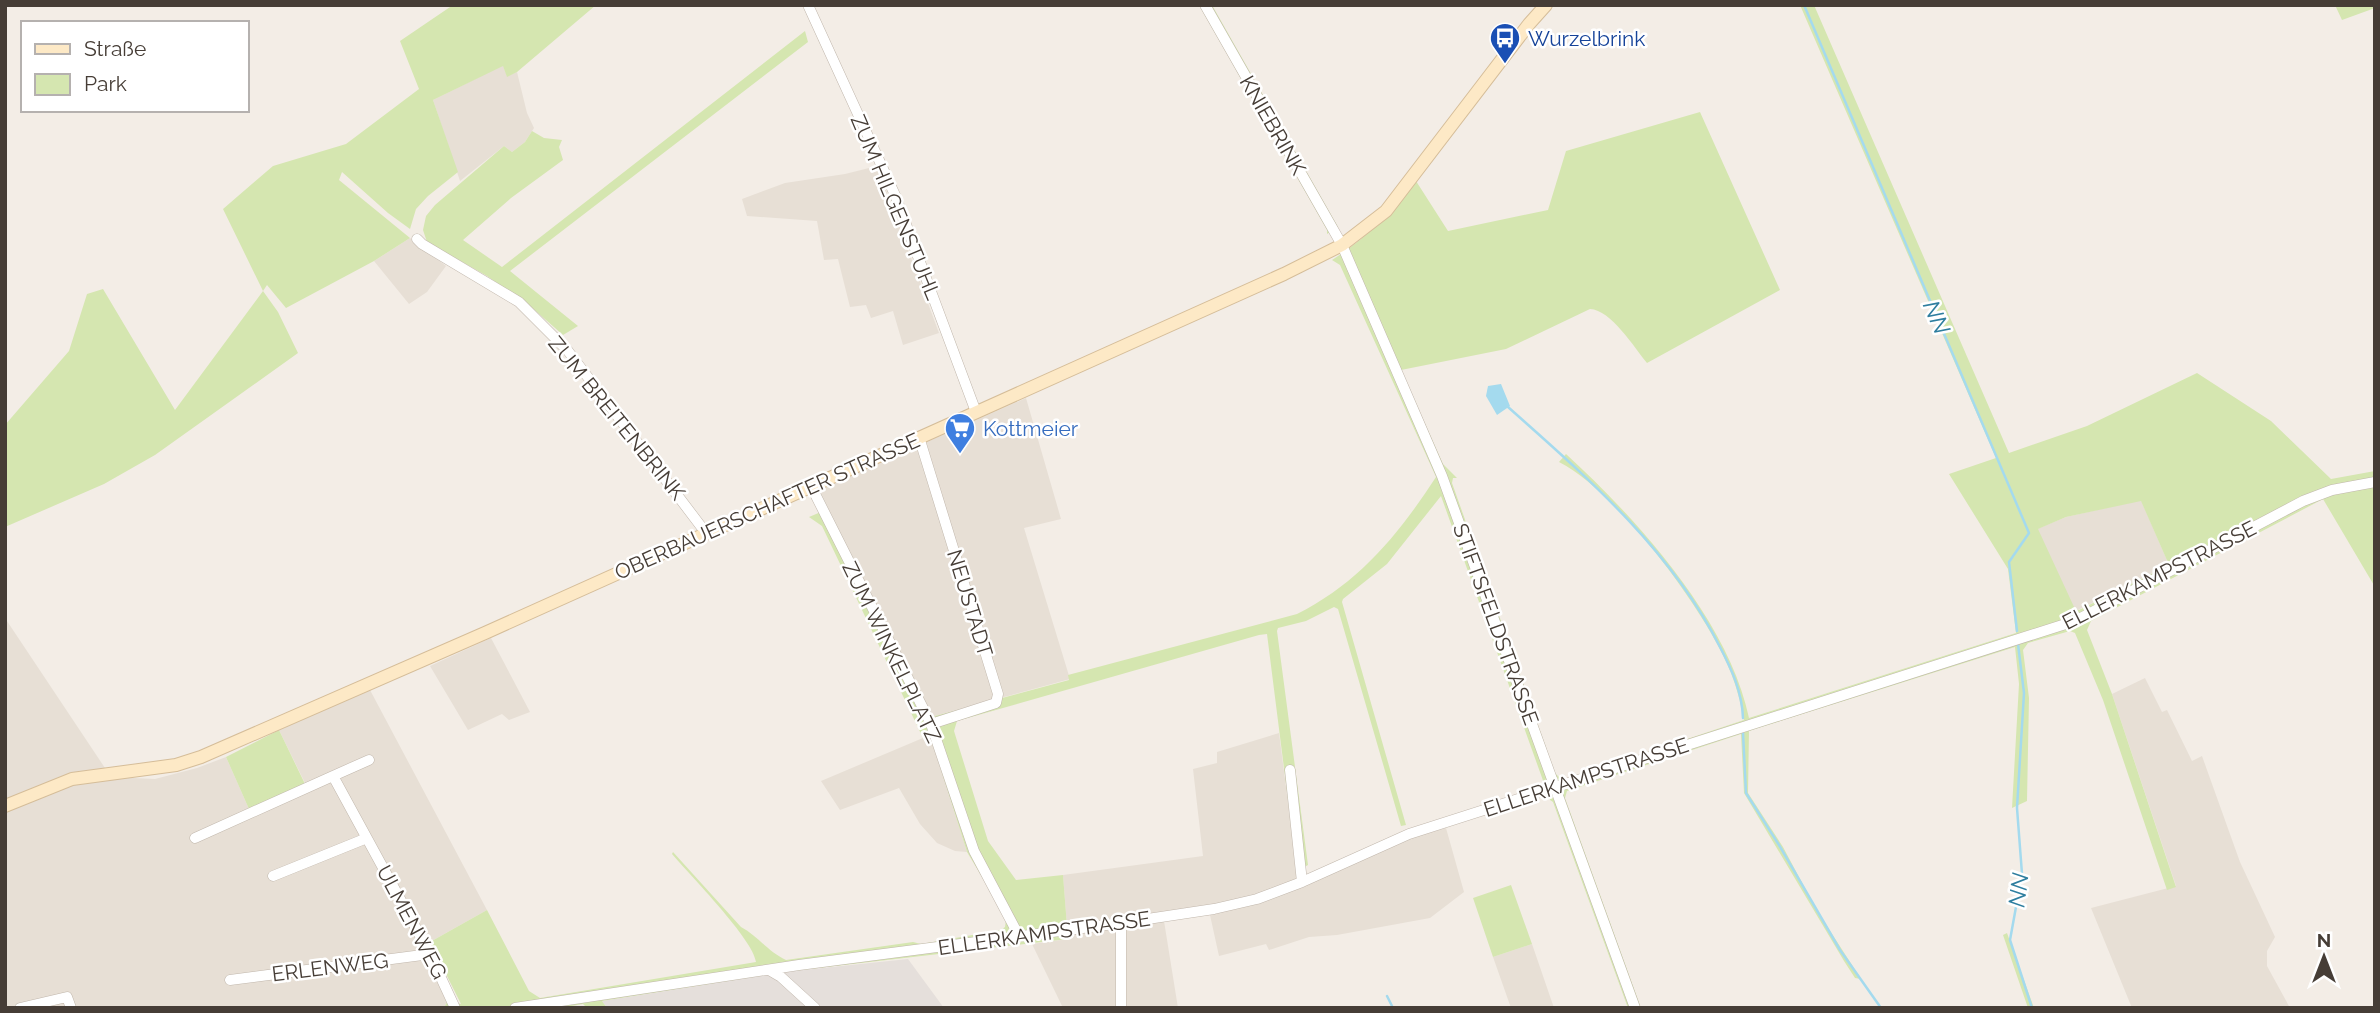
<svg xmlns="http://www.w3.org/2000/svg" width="2380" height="1013" viewBox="0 0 2380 1013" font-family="Raleway,sans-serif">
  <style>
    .residential { fill: #e7dfd5 }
    .industrial { fill: #e5dfdb }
    .green { fill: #d5e6b0; fill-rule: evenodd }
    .water { fill: #a4daee }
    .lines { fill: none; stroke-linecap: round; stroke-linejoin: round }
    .stream { stroke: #a4daee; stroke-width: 2.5 }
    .minor-casing { stroke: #c1b7ac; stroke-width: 11 }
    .secondary-casing { stroke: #d5bd99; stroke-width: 14 }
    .minor { stroke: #fff; stroke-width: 10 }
    .secondary { stroke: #fde9c6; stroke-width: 12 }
    .labels { text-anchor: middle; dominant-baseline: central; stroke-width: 5; stroke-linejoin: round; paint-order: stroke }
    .transit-label { font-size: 21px; fill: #164399; stroke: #fff; text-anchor: start }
    .street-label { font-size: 21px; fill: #463d36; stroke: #fff }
    .shop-label { font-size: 21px; fill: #366cbe; stroke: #fff; text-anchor: start }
    .water-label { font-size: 23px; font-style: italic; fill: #2e7e9f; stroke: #fff }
  </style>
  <rect width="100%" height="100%" fill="#f3ede6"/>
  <path class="residential" d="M503,65L507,76L517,72L527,113L534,128L525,142L512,152L504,146L460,181L433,100Z
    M877,166L939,333L903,345L893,311L871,318L866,305L850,307L838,259L824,260L817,221L747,216L742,199L785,183L845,174Z
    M410,238L446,266L427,292L409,304L374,261Z
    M1026,398L1061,519L1024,528L1070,679L931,717L819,490Z
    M2141,500L2169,565L2078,610L2074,609L2037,529L2066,517Z
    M5,618L111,777L155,779L197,768L226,757L249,809L305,783L279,730L370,690L487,910L421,947L448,1000L444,1008H5Z
    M491,638L530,712L509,720L502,714L468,730L430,666Z
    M2145,678L2162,712L2167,710L2192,761L2202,756L2240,862L2275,937L2267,951V966L2290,1008H2132L2091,908L2176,886L2112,694Z
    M1279,733L1297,871L1305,885L1403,840L1446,828L1464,892L1430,918L1337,935L1309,937L1269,950L1266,944L1219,956L1210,915L1164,921L1178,1008H1063L1032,944L1068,939L1063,875L1203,856L1193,769L1217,763V752Z
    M930,735L967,852L955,851L937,843L920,824L899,788L840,810L821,781Z
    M1532,944L1554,1008H1511L1493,957Z"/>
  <path class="industrial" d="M908,959L944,1008H607L602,1001L784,972Z"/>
  <path class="green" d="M453,5H596L517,72L507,77L503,66L433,100L458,172L428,196L416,209L410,229L388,213L342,172L339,180L410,238L374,261L286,308L267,285L263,291L278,312L298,353L155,455L104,484L5,527V425L69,351L87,294L103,289L175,410L263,291L223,209L273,166L346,144L419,89L400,41Z
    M1199,5H1212L1338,227L1327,234V230Z
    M1800,5H1814L2009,453L2087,426L2197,373L2271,421L2331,479L2375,471V587L2323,499L2091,621L2087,630L2112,694L2176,887L2167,890L2103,700L2075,633L2070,631L2028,643L2023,650L2029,698L2027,801L2012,808L2019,684L2015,647L1749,731L1748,793L1783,847L1816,909L1861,979L1855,978L1844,961L1744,793L1741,734L1567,791L1565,798L1641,1008H1628L1553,802L1550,800L1441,496L1387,564L1343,599L1342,602L1406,825L1401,826L1338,609L1334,607L1306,621L1278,628L1277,631L1308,865L1297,871L1267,634L1259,635L957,721L954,731L988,841L1016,880L1063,875L1068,939L784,972L602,1001L607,1008H587L583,1004L560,1008H444L448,1000L461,1004L430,942L487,910L529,991L540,998L756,962C754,940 689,874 672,854L673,852L741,927C758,936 768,952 786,960L913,942L921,944L1001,930L1005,927L1006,920L1000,907L967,852L930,735L923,738L822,526L809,517L828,509L931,717L1069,680L1068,675L1297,614C1359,583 1399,534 1436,477L1340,265L1332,260C1366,238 1392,213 1416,181L1448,231L1548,210L1566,151L1700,112L1780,290L1647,363C1634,347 1611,310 1590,309L1506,349L1401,370L1443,464L1457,478H1453L1452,483L1555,773L1560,778L1567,779L1744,720C1741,704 1737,688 1731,673C1707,612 1618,492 1559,462L1566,454C1638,520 1729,621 1749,718L2016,633L2008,569L1949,474L1996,458ZM2141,501L2169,565L2079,610L2075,609L2038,529L2066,517Z
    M2335,5H2375V8L2342,20Z
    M805,31L808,42L510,271L578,326L563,335L530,306L487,276L427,242L423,230L426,216L435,205L504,146L512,152L525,142L532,131L544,138L562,140L559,147L563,160L511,198L463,240L502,267Z
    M279,730L305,784L249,809L226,757Z
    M1511,885L1532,944L1493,957L1473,898Z
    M2007,933L2034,1008H2028L2003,935Z"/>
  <path class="water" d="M1501,384L1510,406L1497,415L1486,396L1488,386Z"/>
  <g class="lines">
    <path class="stream" d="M1804,5L2029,533L2009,562L2017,631
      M1508,407C1588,478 1671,550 1720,647C1732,670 1742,692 1743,718
      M2018,644L2024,693L2017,808L2022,874L2010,940L2032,1008
      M1743,733L1746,793L1779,845L1840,950L1881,1008
      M1387,996L1393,1008"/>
    <g class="minor-casing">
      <path id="minor" d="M808,5L895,195L976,412
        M1205,5L1342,245L1442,476L1635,1008
        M417,239L422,244L519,302L568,351L706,533
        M919,437L998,694L996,703L931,724
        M811,486L931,724L974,851L1019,936
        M369,760L333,776L430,954L455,1008
        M1290,770L1302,882
        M195,838L333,776
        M273,876L367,838
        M1121,923V1008
        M769,970L781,977L815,1008
        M230,980L430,954
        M20,1008L67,997L71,1008
        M515,1008L799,965L1121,923L1214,909L1257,899L1302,882L1409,834L2075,621L2303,501L2332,490L2375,482"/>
    </g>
    <g class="secondary-casing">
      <path id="secondary" d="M5,806L72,779L176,765L201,757L485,633L1284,274L1342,245L1386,211L1529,24L1546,5"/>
    </g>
    <use href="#minor" class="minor"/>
    <use href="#secondary" class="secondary"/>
  </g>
  <defs>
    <g id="bus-pin" transform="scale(1.575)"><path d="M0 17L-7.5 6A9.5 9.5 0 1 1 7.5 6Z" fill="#1a4fb4" stroke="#fff"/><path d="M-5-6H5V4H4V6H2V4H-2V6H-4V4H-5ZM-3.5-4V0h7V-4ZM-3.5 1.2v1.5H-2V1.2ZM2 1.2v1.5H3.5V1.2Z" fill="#fff"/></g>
    <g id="supermarket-pin" transform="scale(1.575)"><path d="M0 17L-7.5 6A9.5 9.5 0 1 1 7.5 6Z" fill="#3f7fe0" stroke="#fff"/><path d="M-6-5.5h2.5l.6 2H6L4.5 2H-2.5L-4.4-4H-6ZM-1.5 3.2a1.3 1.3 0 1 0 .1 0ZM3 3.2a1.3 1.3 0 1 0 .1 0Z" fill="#fff"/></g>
  </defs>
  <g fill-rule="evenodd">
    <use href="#bus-pin" x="1505" y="38"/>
    <use href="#supermarket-pin" x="960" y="428"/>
  </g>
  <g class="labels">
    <g class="transit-label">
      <text x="1528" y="38">Wurzelbrink</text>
    </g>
    <g class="street-label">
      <text transform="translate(1273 125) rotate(60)">KNIEBRINK</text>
      <text transform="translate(896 207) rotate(67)">ZUM HILGENSTUHL</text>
      <text transform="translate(617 418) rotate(51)">ZUM BREITENBRINK</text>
      <text transform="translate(767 506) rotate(-24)">OBERBAUERSCHAFTER STRASSE</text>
      <text transform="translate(2159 575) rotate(-27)">ELLERKAMPSTRASSE</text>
      <text transform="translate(970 603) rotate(73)">NEUSTADT</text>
      <text transform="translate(1496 624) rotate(70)">STIFTSFELDSTRASSE</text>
      <text transform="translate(892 652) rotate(64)">ZUM WINKELPLATZ</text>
      <text transform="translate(1586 777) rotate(-18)">ELLERKAMPSTRASSE</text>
      <text transform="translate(412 922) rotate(62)">ULMENWEG</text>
      <text transform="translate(1044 933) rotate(-8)">ELLERKAMPSTRASSE</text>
      <text transform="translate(330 967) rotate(-7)">ERLENWEG</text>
    </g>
    <g class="shop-label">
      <text x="983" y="428">Kottmeier</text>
    </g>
    <g class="water-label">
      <text transform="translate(1937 317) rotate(67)">NN</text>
      <text transform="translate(2018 890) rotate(-83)">NN</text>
    </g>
  </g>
  <rect width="2380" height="1013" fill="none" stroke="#463d36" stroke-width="14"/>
  <rect x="21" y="21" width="228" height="91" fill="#ffffff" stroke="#b5b1af" stroke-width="2"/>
  <rect x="35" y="44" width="35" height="10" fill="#fde9c6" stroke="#b5b1af" stroke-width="2"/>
  <text x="84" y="56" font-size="21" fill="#463d36">Straße</text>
  <rect x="35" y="74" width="35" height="21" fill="#d5e6b0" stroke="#b5b1af" stroke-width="2"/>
  <text x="84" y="91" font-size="21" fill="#463d36">Park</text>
  <g transform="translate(2324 957)" stroke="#ffffff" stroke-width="5" paint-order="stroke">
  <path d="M0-5L12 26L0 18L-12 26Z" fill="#463d36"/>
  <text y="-10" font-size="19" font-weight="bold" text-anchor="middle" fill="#463d36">N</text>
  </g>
</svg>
